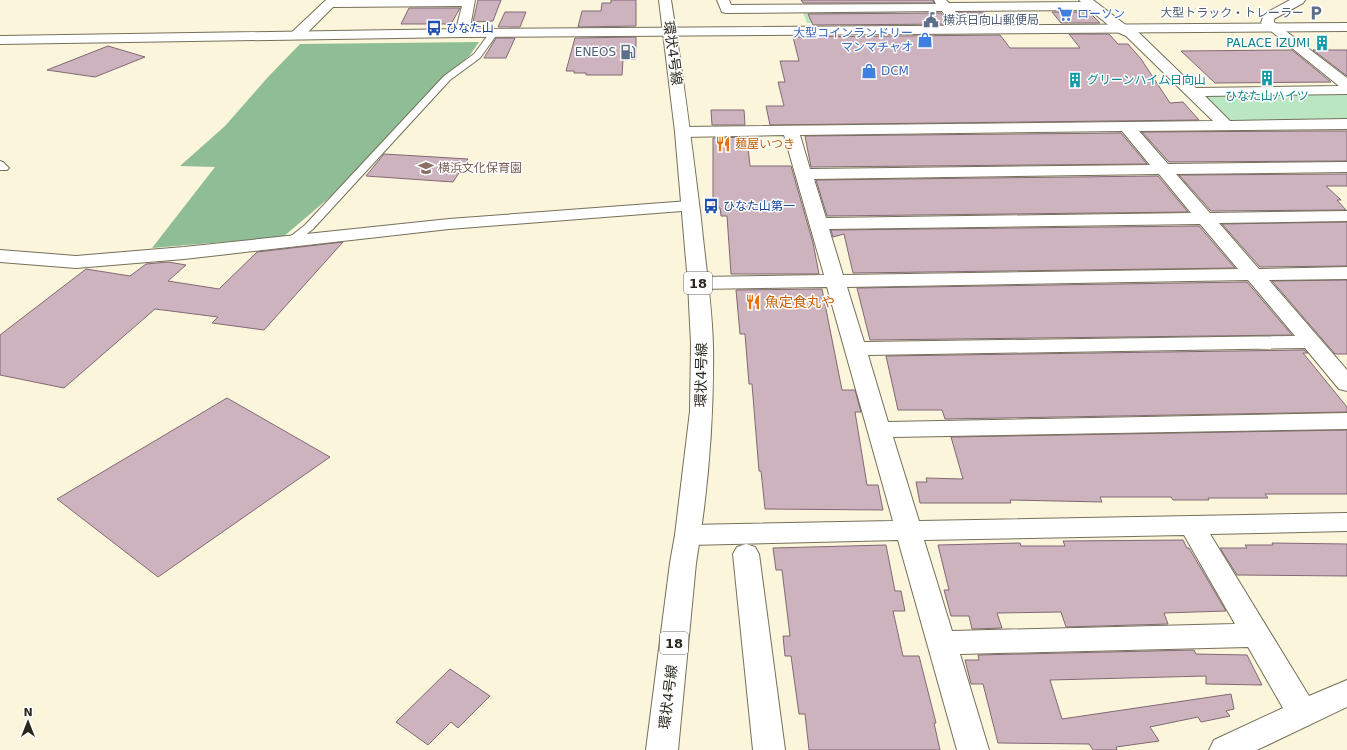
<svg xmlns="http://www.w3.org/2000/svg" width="1347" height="750" viewBox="0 0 1347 750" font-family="'DejaVu Sans','Noto Sans JP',sans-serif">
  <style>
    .green { fill: #bae6c1 }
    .forest { fill: #8fbd96 }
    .building { fill: #cdb3be; stroke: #816974 }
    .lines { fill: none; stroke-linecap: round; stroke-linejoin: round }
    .service-casing { stroke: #75705a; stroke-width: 2 }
    .minor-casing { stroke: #75705a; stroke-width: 2 }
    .tertiary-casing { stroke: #75705a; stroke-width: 2 }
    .primary-casing { stroke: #75705a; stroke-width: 2 }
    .service { fill: #fff; fill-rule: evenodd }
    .minor { fill: #fff; fill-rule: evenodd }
    .tertiary { fill: #fff; fill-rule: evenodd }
    .primary { fill: #fff; fill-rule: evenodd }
    .labels { text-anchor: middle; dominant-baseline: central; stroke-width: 3; stroke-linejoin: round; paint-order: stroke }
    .far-service-label { font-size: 12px; fill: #4e5e75; stroke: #fff; text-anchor: end }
    .far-shop-label { font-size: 12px; fill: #366cbe; stroke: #fff; text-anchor: start }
    .far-transit-label { font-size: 12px; fill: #164399; stroke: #fff; text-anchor: start }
    .far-culture-label { font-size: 12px; fill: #0d838f; stroke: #fff; text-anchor: end }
    .far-food-label { font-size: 12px; fill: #c56008; stroke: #fff; text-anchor: start }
    .far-education-label { font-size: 12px; fill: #785e54; stroke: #fff; text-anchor: start }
    .shield { fill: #fff; stroke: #6a6862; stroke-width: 1 }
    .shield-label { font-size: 13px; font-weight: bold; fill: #2a281e }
    .street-label { font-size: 14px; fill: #2a281e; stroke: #fff }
    .food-label { font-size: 14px; fill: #c56008; stroke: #fff; text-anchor: start }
  </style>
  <rect width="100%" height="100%" fill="#fbf5dc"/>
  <path class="green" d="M802,10H894L900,22L807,23Z
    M1347,94V121L1231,123L1202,95Z"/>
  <path class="forest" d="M479,42L470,55L444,78L392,134L330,197L283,237L152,248L215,167L180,166L225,126L268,77L300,44Z"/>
  <path class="building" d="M478,0H501L493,21L473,22Z
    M611,0H636V26L578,27L582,11H601L602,3H611Z
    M801,0H933L934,3H803Z
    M409,8H460L451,24H401Z
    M505,12H526L520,27H498Z
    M958,12H984L993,24H966Z
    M1052,12H1089L1100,23H1061Z
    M941,13L949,24L813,25L808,14Z
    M1069,34H1109L1118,44H1128L1141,59L1170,103L1183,102L1199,120L770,125L766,106H784L778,82H785L780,61H799L793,37L1000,35L1010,48H1080Z
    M636,37V59L623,60L622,75H586V73H574V71H566L575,38Z
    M496,38H515L506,58H484Z
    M108,46L145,57L95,77L47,70Z
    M1292,50L1331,82L1215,83L1181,51Z
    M1313,50H1347V76Z
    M711,110H744L745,125H712Z
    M1316,131H1347V161L1169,162L1142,132Z
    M1121,133L1147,164L811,167L805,136Z
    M747,137L750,166H791L813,243L819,274H731L727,216H721L720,208H713V138Z
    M384,154L468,159L453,182L366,176Z
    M1347,174V186H1326L1341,200H1337L1346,210L1211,211L1179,175Z
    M1158,176L1188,212L827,216L816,180Z
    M1347,222V266L1260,267L1222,224Z
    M1199,226L1235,268L853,273L844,234L833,237L831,230Z
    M343,242L264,330L212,323L218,317L155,309L64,388L0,375V335L86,269L130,276L146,264L168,262L186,265L168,281L219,289L257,252Z
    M1347,280V354H1335L1272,281Z
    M1247,282L1292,335L870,340L857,288Z
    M822,289L842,390H855L861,412H855L867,485H878L883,510L765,509L761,471H759L752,384H749L745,334H740L736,290Z
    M1304,350L1308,353H1303L1347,407V412L945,419L942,410H898L886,356Z
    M227,398L330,457L158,577L57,499Z
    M1347,430V494H1265L1268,498H1208L1209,500H1173L1171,497H1100L1102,502L1010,500L1011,503H920L916,482H927L926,478L963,479L951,437Z
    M1183,540L1187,548H1189L1226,611L1164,613L1168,624L1066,627L1061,612L997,613L1002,628L972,629L969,616H951L944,590H949L938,545L1020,543L1021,546H1065L1063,541Z
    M1272,543L1347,544V576L1237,575L1220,548H1247L1245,545H1273Z
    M886,545L895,591H901L905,611H893L903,656H919L936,723H934L940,750H809L805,714H799L791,656H785L783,636H790L782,570H776L773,548Z
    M1194,650L1196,654L1247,655L1262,685L1206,684V676L1050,680L1062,719L1231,694L1234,709L1226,711L1230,716L1201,722L1198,717L1150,727L1159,741L1116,747L1117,750H1093L1089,744L998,743L983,684H971L965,660H979L978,655Z
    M450,669L490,696L458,728L451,722L428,745L396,722Z"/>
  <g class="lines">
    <g class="service-casing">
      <path id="service" d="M491,31H494L498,33L480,58L450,80L313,229L294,244H286L285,242L286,240L305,225L444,76L474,54Z
        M0,161L3,162L9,168L7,170H0Z"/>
    </g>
    <g class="minor-casing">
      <path id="minor" d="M326,0H475L469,33L467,36H457L455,33L462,6L333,7L301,39H291L289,36L291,33Z
        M717,0H729L731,5L936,4L934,0H946L949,3L1081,2L1079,0H1093L1127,26L1136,30L1196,88L1339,86L1261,23L1264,14L1290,0H1305L1303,3L1274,19V22L1347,78V94L1205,96L1230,121L1347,119V129L1139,131L1168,164L1347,162V172L1176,174L1210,213L1347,211V221L1219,223L1259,269L1347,267V279L1269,280L1347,370V391L1339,389L1305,348L868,355L888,422L1347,413V429L893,437L919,521L1347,513V531L1210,534L1309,696L1347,680V707L1257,750H1209L1214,740L1283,708L1248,647L960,654L989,750H957L898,540L688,545L679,542L675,535L679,528L688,525L893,521L827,287L698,289L691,287L688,283L691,279L698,277L824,275L784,135L683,137L677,135L675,132L677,129L683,127L1213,121L1126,36L1117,32L1090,10L955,11L967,28L966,31C954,34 948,19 942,11L726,13L722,12ZM1122,131L1150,165L810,169L800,135ZM1159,174L1191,213L826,218L814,179ZM1200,224L1238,269L843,275L829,229ZM1248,280L1295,336L864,342L847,287ZM1184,535L1235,624L952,631L924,540Z
        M689,201L695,202L698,206L695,210L449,229L184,259L76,268L0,262V250L76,256L184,247L449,219Z
        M746,544L755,547L759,554L785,750H753L733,554L737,547Z"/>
    </g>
    <g class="tertiary-casing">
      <path id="tertiary" d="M1347,23V31L462,37L0,44V36L462,29Z"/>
    </g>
    <g class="primary-casing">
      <path id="primary" d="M659,0H671C683,73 692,146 701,219C705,261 712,304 713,346C714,418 708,492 696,563L678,750H646L670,563L675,535L690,411L691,344L688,283L675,132Z"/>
    </g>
    <use href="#service" class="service"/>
    <use href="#minor" class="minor"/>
    <use href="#tertiary" class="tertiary"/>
    <use href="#primary" class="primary"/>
  </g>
  <defs>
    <g id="parking-bare" transform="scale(1.2)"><path d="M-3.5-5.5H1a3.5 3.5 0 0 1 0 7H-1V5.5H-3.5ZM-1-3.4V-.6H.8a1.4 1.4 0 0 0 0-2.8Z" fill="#5c6f8a" stroke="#fff" stroke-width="2.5" paint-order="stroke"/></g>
    <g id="supermarket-bare" transform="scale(1.2)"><path d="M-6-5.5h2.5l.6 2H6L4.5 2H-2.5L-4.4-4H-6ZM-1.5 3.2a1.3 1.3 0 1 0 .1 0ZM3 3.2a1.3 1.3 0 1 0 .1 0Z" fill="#3f7fe0" stroke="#fff" stroke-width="2.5" paint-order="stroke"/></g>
    <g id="civic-bare" transform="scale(1.2)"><path d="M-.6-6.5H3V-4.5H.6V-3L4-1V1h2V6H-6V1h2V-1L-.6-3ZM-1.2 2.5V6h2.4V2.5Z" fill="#5c6f8a" stroke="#fff" stroke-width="2.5" paint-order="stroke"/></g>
    <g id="bus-bare" transform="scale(1.2)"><path d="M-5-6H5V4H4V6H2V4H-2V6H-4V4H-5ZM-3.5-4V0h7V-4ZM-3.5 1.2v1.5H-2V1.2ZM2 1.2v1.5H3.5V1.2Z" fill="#1a4fb4" stroke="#fff" stroke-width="2.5" paint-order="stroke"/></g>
    <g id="shop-bare" transform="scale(1.2)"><path d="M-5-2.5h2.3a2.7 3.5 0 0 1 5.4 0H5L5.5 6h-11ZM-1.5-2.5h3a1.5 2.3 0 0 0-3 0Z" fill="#3f7fe0" stroke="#fff" stroke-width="2.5" paint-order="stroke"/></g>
    <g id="building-bare" transform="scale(1.2)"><path d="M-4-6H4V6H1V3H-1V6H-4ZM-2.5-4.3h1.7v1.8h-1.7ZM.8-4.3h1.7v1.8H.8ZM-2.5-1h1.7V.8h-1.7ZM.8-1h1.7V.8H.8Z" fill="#0f9aa8" stroke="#fff" stroke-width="2.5" paint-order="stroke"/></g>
    <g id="fuel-bare" transform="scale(1.2)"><path d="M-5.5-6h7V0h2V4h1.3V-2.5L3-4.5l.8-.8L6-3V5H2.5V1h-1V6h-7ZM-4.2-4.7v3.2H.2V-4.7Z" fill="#5c6f8a" stroke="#fff" stroke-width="2.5" paint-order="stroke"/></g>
    <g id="restaurant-bare" transform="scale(1.2)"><path d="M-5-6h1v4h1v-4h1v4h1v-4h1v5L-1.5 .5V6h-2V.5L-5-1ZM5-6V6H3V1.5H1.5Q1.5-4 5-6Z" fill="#e8710a" stroke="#fff" stroke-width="2.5" paint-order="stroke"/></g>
    <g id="school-bare" transform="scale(1.2)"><path d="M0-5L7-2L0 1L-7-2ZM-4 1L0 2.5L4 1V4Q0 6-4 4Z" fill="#8d6e63" stroke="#fff" stroke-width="2.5" paint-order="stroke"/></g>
  </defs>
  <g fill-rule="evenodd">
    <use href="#parking-bare" x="1316" y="13"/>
    <use href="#supermarket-bare" x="1065" y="14"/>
    <use href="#civic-bare" x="931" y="20"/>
    <use href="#bus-bare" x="434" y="28"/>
    <use href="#shop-bare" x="925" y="40"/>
    <use href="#building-bare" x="1322" y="43"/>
    <use href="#fuel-bare" x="628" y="52"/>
    <use href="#shop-bare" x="869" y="71"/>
    <use href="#building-bare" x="1267" y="78"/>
    <use href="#building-bare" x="1075" y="80"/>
    <use href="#restaurant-bare" x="723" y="144"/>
    <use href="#school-bare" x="426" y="168"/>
    <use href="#bus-bare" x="711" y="206"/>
    <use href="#restaurant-bare" x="753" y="302"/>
  </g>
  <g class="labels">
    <g class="far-service-label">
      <text x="1304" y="13">大型トラック・トレーラー</text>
      <text x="943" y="20" text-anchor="start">横浜日向山郵便局</text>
      <text x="616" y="52">ENEOS</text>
    </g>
    <g class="far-shop-label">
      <text x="1077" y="14">ローソン</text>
      <text x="913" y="33" text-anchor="end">大型コインランドリー<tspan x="913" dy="14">マンマチャオ</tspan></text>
      <text x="881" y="71">DCM</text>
    </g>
    <g class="far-transit-label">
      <text x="446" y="28">ひなた山</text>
      <text x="723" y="206">ひなた山第一</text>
    </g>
    <g class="far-culture-label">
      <text x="1310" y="43">PALACE IZUMI</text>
      <text x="1087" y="80" text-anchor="start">グリーンハイム日向山</text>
      <text x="1267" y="96" text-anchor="middle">ひなた山ハイツ</text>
    </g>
    <g class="far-food-label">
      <text x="735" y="144">麺屋いつき</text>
    </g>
    <g class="far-education-label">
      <text x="438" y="168">横浜文化保育園</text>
    </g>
    <g class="shield">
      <rect x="684" y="272" width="28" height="22" rx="3"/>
      <rect x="660" y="632" width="28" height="22" rx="3"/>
    </g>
    <g class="shield-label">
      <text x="698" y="283">18</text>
      <text x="674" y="643">18</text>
    </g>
    <g class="street-label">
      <text transform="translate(673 53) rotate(82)">環状4号線</text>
      <text transform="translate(701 375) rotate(-89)">環状4号線</text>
      <text transform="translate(668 697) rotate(-83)">環状4号線</text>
    </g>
    <g class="food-label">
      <text x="765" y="302">魚定食丸や</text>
    </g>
  </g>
  <g transform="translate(28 722)" stroke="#ffffff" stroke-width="3" paint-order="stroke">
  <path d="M0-3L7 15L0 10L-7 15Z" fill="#2a281e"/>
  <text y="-6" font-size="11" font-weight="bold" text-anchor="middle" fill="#2a281e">N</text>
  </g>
</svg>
